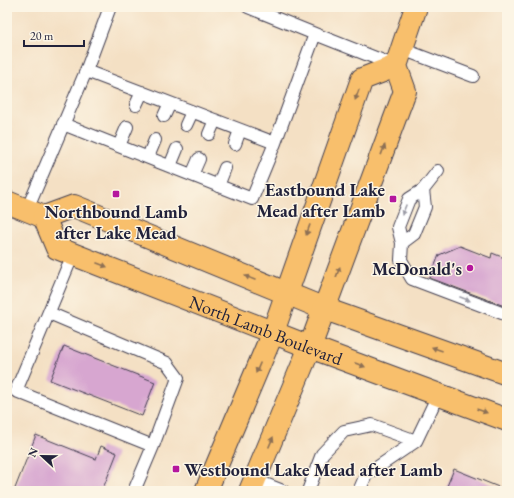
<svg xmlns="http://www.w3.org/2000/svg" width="514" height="498" viewBox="0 0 514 498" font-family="'EB Garamond',serif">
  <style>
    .building { fill: #d7a6d0 }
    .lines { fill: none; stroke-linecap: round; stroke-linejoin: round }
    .service-casing { stroke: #423e50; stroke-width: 14 }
    .primary-casing { stroke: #423e50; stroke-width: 24 }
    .service { stroke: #fff; stroke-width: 12 }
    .primary { stroke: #f8bf6c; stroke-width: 22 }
    .oneway { fill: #8d7054 }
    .oneway2 { fill: #9c9ca7 }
    .poi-dot { fill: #b5179e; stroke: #fcf5e5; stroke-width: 1.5 }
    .labels { text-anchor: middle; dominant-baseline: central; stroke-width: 3; stroke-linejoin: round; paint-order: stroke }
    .poi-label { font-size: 18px; font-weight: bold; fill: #22223b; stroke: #fcf5e5; text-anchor: end }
    .street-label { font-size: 18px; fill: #22223b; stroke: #fcf5e5 }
  </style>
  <rect width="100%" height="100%" fill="#fcf5e5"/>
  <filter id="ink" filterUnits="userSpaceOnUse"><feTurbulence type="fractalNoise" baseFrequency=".025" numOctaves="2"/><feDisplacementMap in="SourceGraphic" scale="8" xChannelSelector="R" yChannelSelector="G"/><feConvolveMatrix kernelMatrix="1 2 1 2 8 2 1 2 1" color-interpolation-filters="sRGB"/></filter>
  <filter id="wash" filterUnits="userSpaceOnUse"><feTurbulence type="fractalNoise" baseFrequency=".012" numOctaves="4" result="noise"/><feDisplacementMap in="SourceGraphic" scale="16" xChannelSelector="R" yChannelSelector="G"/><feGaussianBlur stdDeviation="0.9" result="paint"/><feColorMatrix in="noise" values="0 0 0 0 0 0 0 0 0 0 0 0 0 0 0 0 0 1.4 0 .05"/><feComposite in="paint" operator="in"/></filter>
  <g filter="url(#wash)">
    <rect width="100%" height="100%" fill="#f4e0c4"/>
    <g id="blocks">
      <path class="building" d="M460,246L491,258L492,253L507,259V307L430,278L439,255Z
        M64,346L155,382L142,416L50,380Z
        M36,435L96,459L101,446L117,453L102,491H14Z
        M454,469L506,490V491H445Z"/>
    </g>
  </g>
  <g filter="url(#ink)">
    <use href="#blocks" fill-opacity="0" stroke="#423e50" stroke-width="1"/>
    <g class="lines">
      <g class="service-casing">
        <path id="service" d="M315,34L396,66
          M402,49L473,76
          M86,71L275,143
          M136,105L142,92
          M164,116L170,103
          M63,124L252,199L275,143L315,34L248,7
          M186,125L192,112
          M209,134L215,120
          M235,144L240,130
          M119,146L127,127
          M148,157L155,140
          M170,166L177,149
          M438,171L423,190L409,199L398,227L402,243L401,260L412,279L507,315
          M192,175L199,159
          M218,186L225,168
          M27,210L86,71L110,7
          M402,243L414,234L425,207L423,190
          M73,254L16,391L153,446L134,491
          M49,313L167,363L178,378L153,446
          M255,480L283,491
          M308,491L322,454L344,431L372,425L416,441L438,395
          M359,491L366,475L416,441"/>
      </g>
      <g class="primary-casing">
        <g id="primary">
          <path d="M7,202L44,217L74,206L325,309L507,374"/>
          <path id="s1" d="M44,217L57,248L310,347L507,420"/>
          <path d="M206,491L273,332L362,79L396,66"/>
          <path d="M250,491L310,347L405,91L396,66L416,7"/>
        </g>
      </g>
      <use href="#service" class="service"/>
      <use href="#primary" class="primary"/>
    </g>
    <defs><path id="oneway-solid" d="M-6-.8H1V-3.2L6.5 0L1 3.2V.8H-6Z"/></defs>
    <g class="oneway">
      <use href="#oneway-solid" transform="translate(357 95) rotate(110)"/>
      <use href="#oneway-solid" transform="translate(383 150) rotate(-70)"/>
      <use href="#oneway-solid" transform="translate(308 230) rotate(110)"/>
      <use href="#oneway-solid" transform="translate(102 265) rotate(21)"/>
      <use href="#oneway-solid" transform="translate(338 272) rotate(-70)"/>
      <use href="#oneway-solid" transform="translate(250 278) rotate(-158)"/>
      <use href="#oneway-solid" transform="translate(437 349) rotate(-160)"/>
      <use href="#oneway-solid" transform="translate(360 365) rotate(21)"/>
      <use href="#oneway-solid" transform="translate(258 368) rotate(113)"/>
      <use href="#oneway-solid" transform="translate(482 411) rotate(20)"/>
      <use href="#oneway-solid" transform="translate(271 442) rotate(-67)"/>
    </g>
    <g class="oneway2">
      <use href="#oneway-solid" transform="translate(404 210) rotate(112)"/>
      <use href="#oneway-solid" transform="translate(465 299) rotate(21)"/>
    </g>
  </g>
  <g class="poi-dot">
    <rect x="112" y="190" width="8" height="8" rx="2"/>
    <rect x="389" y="195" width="8" height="8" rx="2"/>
    <circle cx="470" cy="268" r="4"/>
    <rect x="172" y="465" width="8" height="8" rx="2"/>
  </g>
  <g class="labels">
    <g class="poi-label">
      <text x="385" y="189">Eastbound Lake<tspan x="385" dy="21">Mead after Lamb</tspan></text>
      <text x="116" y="211" text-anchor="middle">Northbound Lamb<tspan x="116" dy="21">after Lake Mead</tspan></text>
      <text x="462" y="268">McDonald's</text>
      <text x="184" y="469" text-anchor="start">Westbound Lake Mead after Lamb</text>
    </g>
    <g class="street-label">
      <text stroke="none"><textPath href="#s1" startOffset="258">North Lamb Boulevard</textPath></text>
    </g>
  </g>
  <rect width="514" height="498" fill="none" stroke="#fcf5e5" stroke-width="24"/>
  <g transform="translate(42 456) rotate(292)" stroke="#fcf5e5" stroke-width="3" paint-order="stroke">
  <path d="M0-3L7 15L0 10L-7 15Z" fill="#22223b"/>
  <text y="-6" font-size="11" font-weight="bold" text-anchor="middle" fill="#22223b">N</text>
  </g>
  <path d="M24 40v6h60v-6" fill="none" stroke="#22223b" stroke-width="2"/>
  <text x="30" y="40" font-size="12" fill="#22223b" stroke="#fcf5e5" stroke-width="3" paint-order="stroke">20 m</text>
</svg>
